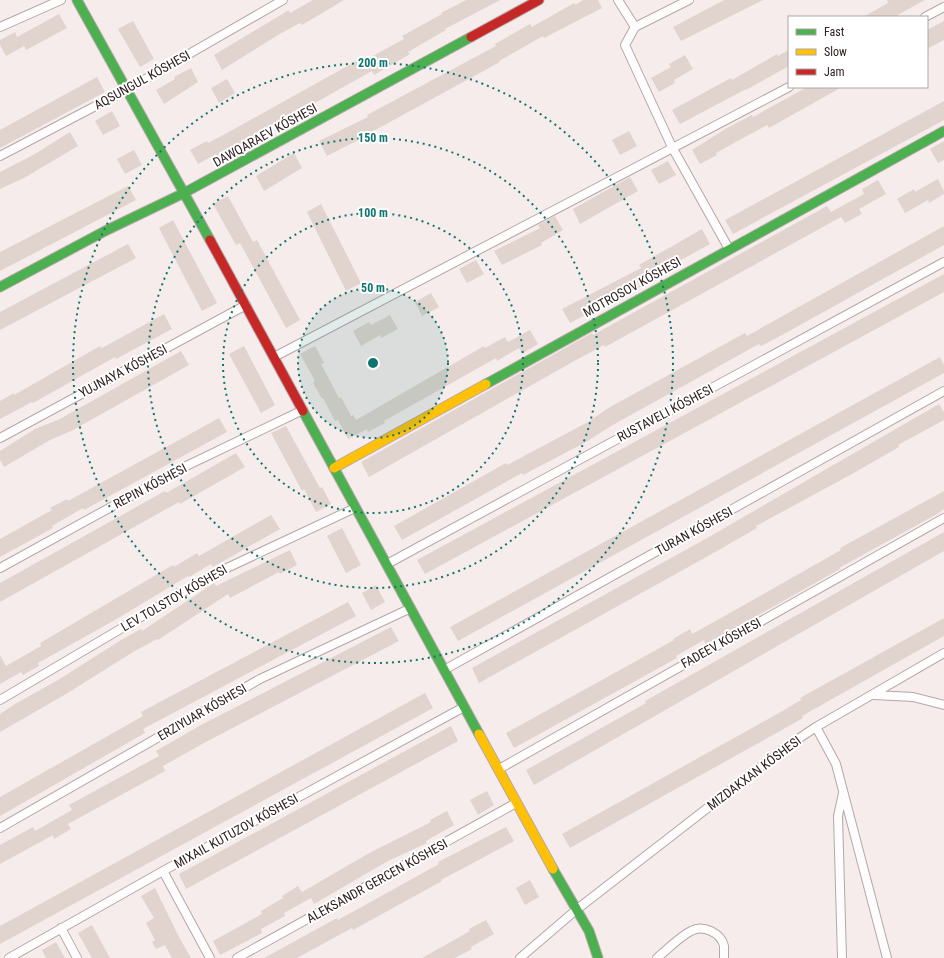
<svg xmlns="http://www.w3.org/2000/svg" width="944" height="958" viewBox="0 0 944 958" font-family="'Roboto Condensed',sans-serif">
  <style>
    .building { fill: #e1d4cf }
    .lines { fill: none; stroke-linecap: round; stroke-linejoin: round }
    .street-casing { stroke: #b5a8a7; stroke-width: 10 }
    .fast-casing { stroke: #b5a8a7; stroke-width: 11 }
    .slow-casing { stroke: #b5a8a7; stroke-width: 11 }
    .jam-casing { stroke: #b5a8a7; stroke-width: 11 }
    .street { stroke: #fefcfc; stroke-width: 8 }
    .fast { stroke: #4caf50; stroke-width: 9 }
    .slow { stroke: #ffc107; stroke-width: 9 }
    .jam { stroke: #c62828; stroke-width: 9 }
    .ring { fill: none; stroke: #0f766e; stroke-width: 2; stroke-dasharray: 2 4 }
    .labels { text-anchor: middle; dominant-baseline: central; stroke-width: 4; stroke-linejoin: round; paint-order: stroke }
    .street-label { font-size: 13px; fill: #302020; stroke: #fff }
    .centre { fill: #0f766e; stroke: #fff; stroke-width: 2 }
    .ring-label { font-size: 12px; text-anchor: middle; font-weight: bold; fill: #0f766e; stroke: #fff; stroke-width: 4; stroke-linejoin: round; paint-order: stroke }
  </style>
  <rect width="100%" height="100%" fill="#f6eceb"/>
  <path class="building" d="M313,0H344L302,25L300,23L278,35L222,70L214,55L289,10L290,13Z
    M466,0H500L445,29L446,30L408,52L410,54L374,75L372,71L238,146L218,157L216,154L198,164L190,150L207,141L208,143L227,133L360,59L362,62L404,39L402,36L442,14L441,13Z
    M583,0H598L602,8L544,38L543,36L499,61L500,62L366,135V136L327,156L319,141L368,117L367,115L496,46L495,44L530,24L532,27L574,3L575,5Z
    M724,0H763L681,41L673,27Z
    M887,0H925L894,17H863L888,3Z
    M59,14L67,28L26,50L24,46L6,56L0,45V40L15,32L17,37Z
    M133,21L154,59L140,67L118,29Z
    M944,21V40L927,49V30Z
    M789,50V66L746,90V89L680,124L672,110L731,78L732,80L777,54L778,56Z
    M685,55L693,69L674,80L675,83L659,92L651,78L671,67L669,64Z
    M191,68L198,82L164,104L156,90L175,79L174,77Z
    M97,77L105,92L0,148V130Z
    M227,79L235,93L219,103L211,88Z
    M807,87H842L769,128L767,125L743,138L716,153L717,155L700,164L692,150L727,128L752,115L753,117Z
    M944,101V120L733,234L725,220Z
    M112,111L120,126L103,135L95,121Z
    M629,131L637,146L620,155L612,140Z
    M70,132L78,146L24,178L0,189V172L35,154Z
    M944,141V160L938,163L930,149Z
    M134,150L142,165L125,174L117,159Z
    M294,153L302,168L264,191L256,176Z
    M668,161L676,175L659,184L651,170Z
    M630,177L638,191L580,224L573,209Z
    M938,179L944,191V194L929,203L928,200L905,213L897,199L914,189L915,192Z
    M878,180L886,194L859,209L862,214L845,223L841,217L605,347L604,345L576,360L369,477L361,462L592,333L593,335L620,320L827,206L831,212L864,194L862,189Z
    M128,186L136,200L0,271V252Z
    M228,196L253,242L257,240L300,320L286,328L240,243L236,245L213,204Z
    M321,204L361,283L346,291L307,212Z
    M555,216L563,230L541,243L542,245L502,265L494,251L540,228L538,225Z
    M173,220L217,303L202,311L159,228Z
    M944,226V245L784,334L761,346L759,344L611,426L586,442L523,475L522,473L402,540L394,526L506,463L507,465L588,422L610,407L745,333L747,336L770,323Z
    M702,229L710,244L638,284L640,287L570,323L562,309L641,268L639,265Z
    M128,244L136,258L0,330V312Z
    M476,260L484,274L467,283L459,269Z
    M944,274V292L425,574L417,560Z
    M431,293L439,307L422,316L415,302Z
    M164,314L172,329L116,359L115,357L33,403L32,402L0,419V401L14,393V395L100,346L102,348Z
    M390,315L398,329L381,338L380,335L361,346L353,331L369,322L371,325Z
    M530,330L538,344L522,354L519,348L497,361L496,358L384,421L385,423L368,432L367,429L348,439L338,420L335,421L323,398L322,399L313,383L315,381L300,354L315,346L324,363L321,364L339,398L341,397L351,416L353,415L356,420L484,346L485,348L505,337L508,342Z
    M244,346L275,405L261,413L229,354Z
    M181,351L189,365L73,430L50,440L4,467L0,460V451L35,429L60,419Z
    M940,357L944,365V373L458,641L450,627Z
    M939,404L944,412V420L898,445L899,447L852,474L756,526L757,528L710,555L479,683L472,668L709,537Z
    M219,418L227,432L84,510L83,508L52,526L53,528L0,557V539L52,510L50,508L67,499L68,501Z
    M286,426L320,488L322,487L331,504L316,512L304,489L302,491L271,433Z
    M236,453L245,467L180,504L179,502L0,602V583L165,491L166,493Z
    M944,491V509L937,514L839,568L840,569L723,635L706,645L704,640L676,656L677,658L514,748L506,733L674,640L673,639L690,629L692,634L721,618L841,550L840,548Z
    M271,515L280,529L213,567L211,564L189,577L188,576L115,620L38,663L39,666L23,675L21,672L0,684V655L6,666L41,646L40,643L173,565L174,567L197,553L199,556Z
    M342,528L361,565L346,573L327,536Z
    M944,532V551L534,785L526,770L621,717L646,703L645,701Z
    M290,550L297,565L280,574L279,572L230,598L228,594L158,640L157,639L133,652L66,694L0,732V714L15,704L58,680L121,640L141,629L142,631L214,583L216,586Z
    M376,585L385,602L371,610L362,593Z
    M348,602L356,616L143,729L145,733L0,816V797L143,716L141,712Z
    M944,618V636L802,716L803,718L780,731L570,848L562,834L779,713L801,700L800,698Z
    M391,627L399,641L204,743L163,766L165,771L68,824L71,829L54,839L53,835L0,864V845L33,827L35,831L72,810L69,805L159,756L156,751L201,725Z
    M425,693L433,708L0,944V926Z
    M451,726L458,741L186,889L179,874Z
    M487,791L494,805L478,815L470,800Z
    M447,811L454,825L426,841L427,843L388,861L314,904L311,898L284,913L285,916L261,929L262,933L220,955L213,941L262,914L261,911L283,898L282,896L298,886L302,892L371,852L431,822L430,820Z
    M506,827L514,841L441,880L442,881L353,930L352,928L297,958H264L337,918L338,920L439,864L438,862Z
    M530,880L539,897L525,905L516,888Z
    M155,888L179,937L191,958H172L165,945L156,949L152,942L155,940L146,923L154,918L141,896Z
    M486,920L494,934L471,947L472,949L455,958H422L470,931L469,929Z
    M92,925L110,958H92L78,933Z
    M56,942L65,958H46L42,950Z"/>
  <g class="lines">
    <g class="street-casing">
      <path id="street" d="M618,0L635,27
        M689,0L635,27L625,45L672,147L729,249
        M925,17L944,7
        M0,27L61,0
        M0,156L128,89L283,0
        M274,357L789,87
        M0,438L246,305
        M387,564L944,262
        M0,568L182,468L303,410
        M444,670L944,391
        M874,695L913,697L944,705
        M0,700L212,575L355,508
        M816,727L836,764L887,958
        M499,769L944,518
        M0,828L260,679L411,608
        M163,871L210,958
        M61,928L77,958
        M9,958L163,871L464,707
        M237,958L516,803
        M520,958L576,910L786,747L816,727L944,653
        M657,958C668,949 679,937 691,931C703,924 721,933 724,946C724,949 724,954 724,958
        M842,958L838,816L843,793"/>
    </g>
    <g class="fast-casing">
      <path id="fast" d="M77,0L210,240
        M0,287L105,231L184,193L471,37
        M486,384L944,131
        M303,411L479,734
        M553,869L589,931L598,958"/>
    </g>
    <g class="slow-casing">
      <path id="slow" d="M334,468L486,384
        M479,734L553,869"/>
    </g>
    <g class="jam-casing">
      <path id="jam" d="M471,37L539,0
        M210,240L303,411"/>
    </g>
    <use href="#street" class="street"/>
    <use href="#fast" class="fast"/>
    <use href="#slow" class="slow"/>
    <use href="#jam" class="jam"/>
  </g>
  <circle cx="373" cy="363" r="75" fill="#0f766e" fill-opacity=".12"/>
  <g class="ring">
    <circle cx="373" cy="363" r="75"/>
    <circle cx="373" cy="363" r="150"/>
    <circle cx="373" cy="363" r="225"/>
    <circle cx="373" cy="363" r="300"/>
  </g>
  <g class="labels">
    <g class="street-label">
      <text transform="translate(142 80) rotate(-29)">AQSUNGUL KÓSHESI</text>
      <text transform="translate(265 135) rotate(-29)">DAWQARAEV KÓSHESI</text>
      <text transform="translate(632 287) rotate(-29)">MOTROSOV KÓSHESI</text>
      <text transform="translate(123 371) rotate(-28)">YUJNAYA KÓSHESI</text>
      <text transform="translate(665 413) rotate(-28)">RUSTAVELI KÓSHESI</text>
      <text transform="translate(150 486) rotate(-28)">REPIN KÓSHESI</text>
      <text transform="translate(694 531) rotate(-29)">TURAN KÓSHESI</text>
      <text transform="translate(174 598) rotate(-30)">LEV TOLSTOY KÓSHESI</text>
      <text transform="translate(721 643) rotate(-29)">FADEEV KÓSHESI</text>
      <text transform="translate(202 712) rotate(-30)">ERZIYUAR KÓSHESI</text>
      <text transform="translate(754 773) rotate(-37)">MIZDAKXAN KÓSHESI</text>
      <text transform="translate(236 831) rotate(-29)">MIXAIL KUTUZOV KÓSHESI</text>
      <text transform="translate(377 881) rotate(-29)">ALEKSANDR GERCEN KÓSHESI</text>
    </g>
  </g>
  <circle cx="373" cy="363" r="6" class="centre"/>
  <g class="ring-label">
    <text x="373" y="67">200 m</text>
    <text x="373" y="142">150 m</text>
    <text x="373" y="217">100 m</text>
    <text x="373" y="292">50 m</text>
  </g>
  <rect x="788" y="16" width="140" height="72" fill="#ffffff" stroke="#aca6a6"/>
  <rect x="796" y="29" width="20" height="6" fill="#4caf50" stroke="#aca6a6"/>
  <text x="824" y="36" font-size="12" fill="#302020">Fast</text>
  <rect x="796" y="49" width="20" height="6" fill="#ffc107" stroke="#aca6a6"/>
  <text x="824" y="56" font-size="12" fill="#302020">Slow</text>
  <rect x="796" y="69" width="20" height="6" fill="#c62828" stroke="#aca6a6"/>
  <text x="824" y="76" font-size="12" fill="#302020">Jam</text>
</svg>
